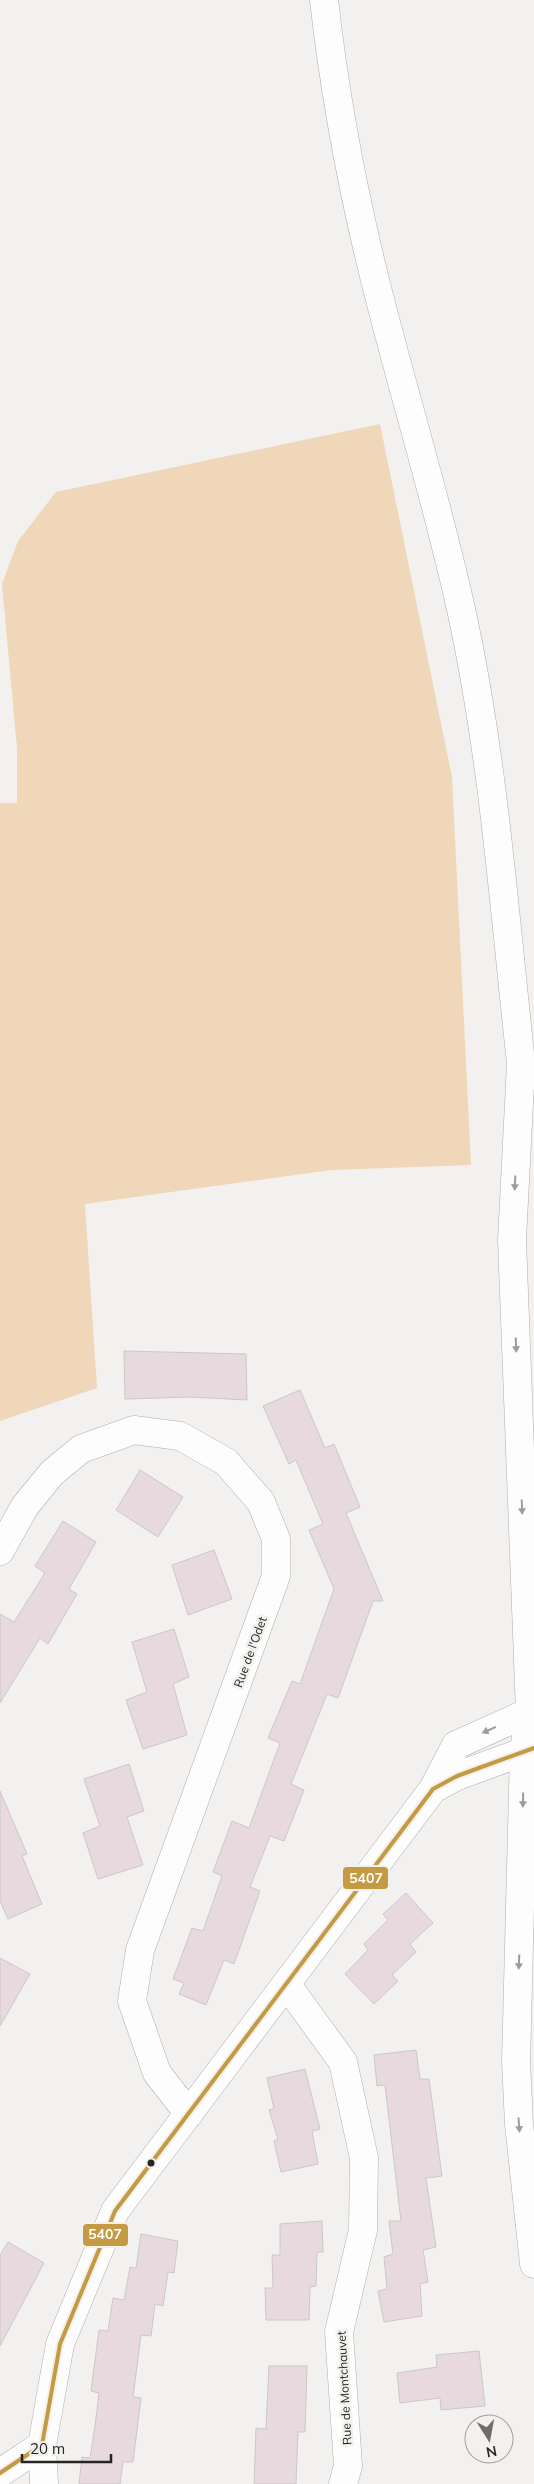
<svg xmlns="http://www.w3.org/2000/svg" width="534" height="2484" viewBox="0 0 534 2484" font-family="Mulish,sans-serif">
  <style>
    .green { fill: #f0d7b9 }
    .building { fill: #e8d9de; stroke: #cac9c8 }
    .lines { fill: none; stroke-linecap: round; stroke-linejoin: round }
    .street-casing { stroke: #b0afae; stroke-width: 29 }
    .secondary-casing { stroke: #b0afae; stroke-width: 29 }
    .street { stroke: #fdfdfd; stroke-width: 28 }
    .secondary { stroke: #fdfdfd; stroke-width: 28 }
    .bus-1-casing { stroke: #f3f1ee; stroke-width: 8 }
    .bus-1 { stroke: #c49a42; stroke-width: 4 }
    .oneway { fill: #9d9c9c }
    .bus-dot { fill: #272625; stroke: #f3f1ee; stroke-width: 2 }
    .labels { text-anchor: middle; dominant-baseline: central; stroke-width: 5; stroke-linejoin: round; paint-order: stroke }
    .street-label { font-size: 12px; fill: #272625; stroke: #f3f1ee }
    .line-badge { stroke: #f3f1ee; stroke-width: 2 }
    .badge-label { font-size: 14px; text-anchor: middle; font-weight: bold; fill: #fff }
  </style>
  <rect width="100%" height="100%" fill="#f2f1ef"/>
  <path class="green" d="M380,424L452,777L471,1165L331,1170L85,1204L97,1388L0,1421V803H17V748L2,584L18,541L56,492Z"/>
  <path class="building" d="M124,1351L246,1354L247,1400L190,1397L125,1399Z
    M300,1390L325,1448L334,1444L360,1507L346,1513L383,1601H373L338,1698L327,1694L291,1784L304,1790L284,1841L270,1836L250,1887L260,1891L234,1964L224,1960L206,2005L179,1994L184,1983L173,1979L192,1928L203,1931L222,1876L213,1872L232,1821L249,1828L280,1743L268,1738L292,1681L300,1684L334,1589L309,1530L323,1524L296,1460L289,1464L263,1406Z
    M140,1470L183,1497L158,1537L116,1510Z
    M63,1521L96,1542L69,1589L77,1594L48,1644L40,1638L0,1703V1614L14,1622L45,1573L35,1566Z
    M214,1550L232,1599L188,1615L172,1565Z
    M174,1629L189,1677L173,1684L187,1735L143,1749L126,1700L147,1692L132,1642Z
    M129,1764L144,1811L127,1817L143,1865L98,1879L83,1833L100,1826L84,1779Z
    M0,1791L27,1854L22,1856L42,1904L8,1919L0,1901Z
    M406,1893L433,1923L410,1944L416,1952L392,1975L398,1981L374,2004L345,1974L368,1950L364,1944L388,1920L383,1914Z
    M0,1958L30,1974L0,2026Z
    M416,2050L420,2079H429L442,2176L426,2178L436,2247L423,2250L428,2282L420,2284L422,2316L384,2322L378,2291L387,2289L384,2257L393,2254L389,2221H401L385,2085L377,2086L374,2055Z
    M305,2069L320,2129L312,2131L318,2164L281,2172L274,2141L278,2139L269,2110L274,2108L267,2078Z
    M322,2221L323,2252H317L316,2286L310,2287L309,2320H266L265,2288H273L272,2255H280V2224Z
    M141,2234L178,2241L174,2273L168,2272L163,2306L155,2304L151,2336L141,2335L133,2397L141,2398L133,2462H123L120,2484H79L82,2457L90,2458L95,2426L99,2393L91,2391L99,2330L108,2331L113,2298L124,2300L130,2267L136,2268Z
    M8,2242L44,2263L0,2346V2255Z
    M479,2351L485,2406L441,2410L440,2398L400,2403L397,2373L437,2367L436,2355Z
    M269,2366H307L305,2432H298L296,2484H254L256,2428L266,2429Z"/>
  <g class="lines">
    <g class="street-casing">
      <path id="street" d="M0,1551L25,1506L52,1473L81,1449L134,1430L180,1436L226,1462L261,1502L276,1539V1576L140,1950L132,2001L157,2073L189,2114
        M433,1789L456,1745L534,1710
        M287,1985L343,2062L364,2158L363,2230L339,2332L348,2466L343,2484
        M0,2473L42,2445
        M44,2484L42,2445L60,2344L115,2211L433,1789L457,1776L534,1748"/>
    </g>
    <g class="secondary-casing">
      <path id="secondary" d="M324,0C335,97 353,193 377,288C404,395 437,501 461,609C495,764 505,923 523,1081
        M521,1064L512,1240L530,1712L524,1751L516,2062L519,2124L534,2264"/>
    </g>
    <use href="#street" class="street"/>
    <use href="#secondary" class="secondary"/>
    <g class="bus-1-casing">
      <path id="bus-1" d="M42,2445L60,2344L115,2211L433,1789L457,1776L534,1748
        M0,2473L42,2445"/>
    </g>
    <use href="#bus-1" class="bus-1"/>
  </g>
  <defs><path id="oneway-solid" d="M-6-.8H1V-3.2L6.5 0L1 3.2V.8H-6Z" transform="scale(1.25)"/></defs>
  <g class="oneway">
    <use href="#oneway-solid" transform="translate(515 1183) rotate(93)"/>
    <use href="#oneway-solid" transform="translate(516 1345) rotate(88)"/>
    <use href="#oneway-solid" transform="translate(522 1507) rotate(88)"/>
    <use href="#oneway-solid" transform="translate(489 1730) rotate(156)"/>
    <use href="#oneway-solid" transform="translate(523 1800) rotate(91)"/>
    <use href="#oneway-solid" transform="translate(519 1962) rotate(92)"/>
    <use href="#oneway-solid" transform="translate(519 2125) rotate(86)"/>
  </g>
  <circle class="bus-dot" cx="151" cy="2163" r="4.5"/>
  <g class="labels">
    <g class="street-label">
      <text transform="translate(250 1652) rotate(-70)">Rue de l'Odet</text>
      <text transform="translate(344 2388) rotate(-93)">Rue de Montchauvet</text>
    </g>
  </g>
  <g class="line-badge">
    <rect x="342" y="1866" width="47" height="24" rx="5" fill="#c49a42"/>
    <rect x="82" y="2223" width="47" height="24" rx="5" fill="#c49a42"/>
  </g>
  <g class="badge-label">
    <text x="366" y="1883">5407</text>
    <text x="105" y="2239">5407</text>
  </g>
  <g transform="translate(489 2439) rotate(169)"><circle r="24" fill="#f3f1ee" stroke="#a1a09e"/>
  <path d="M0-4L9 19L0 12L-9 19Z" fill="#6e6d6c"/>
  <text y="-8" font-size="14" font-weight="bold" text-anchor="middle" fill="#272625">N</text>
  </g>
  <path d="M22 2454v8h89v-8" fill="none" stroke="#272625" stroke-width="2.5"/>
  <text x="30" y="2454" font-size="15" fill="#272625" stroke="#f3f1ee" stroke-width="4" paint-order="stroke">20 m</text>
</svg>
